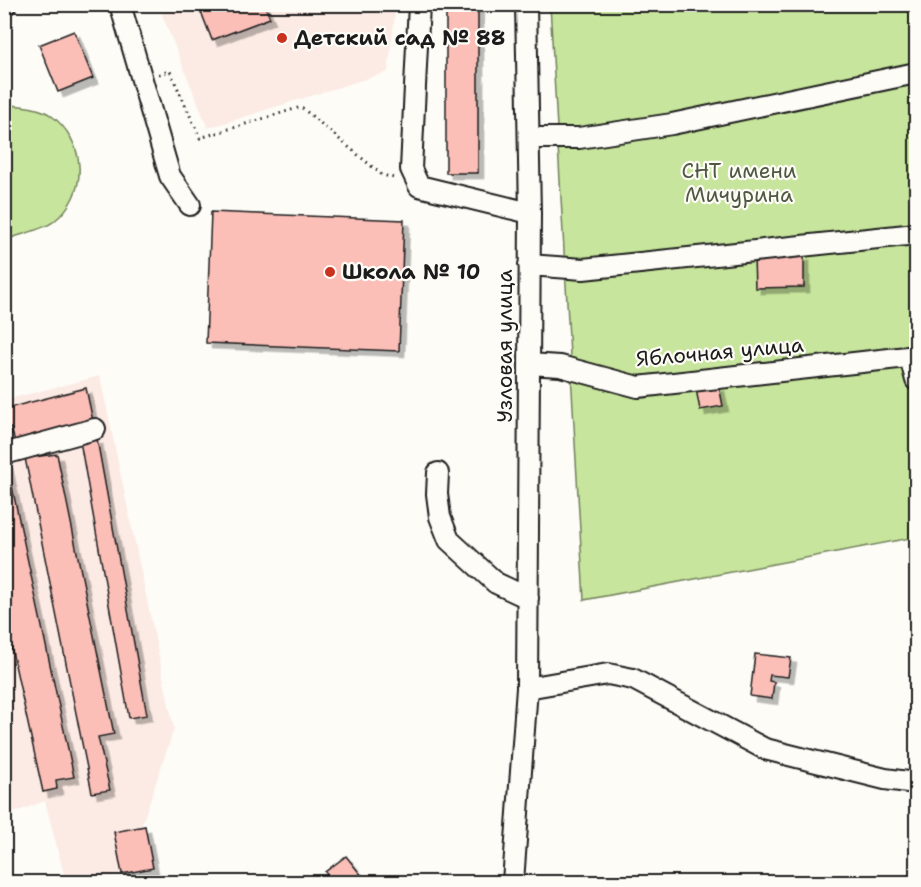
<svg xmlns="http://www.w3.org/2000/svg" width="921" height="887" viewBox="0 0 921 887" font-family="'Shantell Sans',sans-serif">
  <style>
    .built { fill: #fceae4 }
    .green { fill: #c7e59c; stroke: #72805c; stroke-width: 1.5 }
    .building { fill: #fbbfb8; stroke: #1c1c1c; stroke-width: 1.5; filter: url(#shadow) }
    .lines { fill: none; stroke-linecap: round; stroke-linejoin: round }
    .minor-casing { stroke: #1c1c1c; stroke-width: 24 }
    .path { stroke: #1c1c1c; stroke-width: 3; stroke-dasharray: 1.5 4.5; stroke-linecap: butt }
    .minor { stroke: #fdfcf7; stroke-width: 20 }
    .poi-dot { fill: #c8321e; stroke: #fdfcf7; stroke-width: 2 }
    .labels { text-anchor: middle; dominant-baseline: central; stroke-width: 4.5; stroke-linejoin: round; paint-order: stroke }
    .poi-label { font-size: 21px; font-weight: bold; fill: #1c1c1c; stroke: #fdfcf7; text-anchor: start }
    .park-label { font-size: 21px; fill: #4f5842; stroke: #fdfcf7 }
    .street-label { font-size: 21px; fill: #1c1c1c; stroke: #fdfcf7 }
  </style>
  <defs>
    <filter id="shadow"><feDropShadow dx="5.5" dy="5.5" stdDeviation="0" flood-color="#0004"/></filter>
  </defs>
  <rect width="100%" height="100%" fill="#fdfcf7"/>
  <filter id="ink" filterUnits="userSpaceOnUse"><feTurbulence type="fractalNoise" baseFrequency=".0167" numOctaves="2"/><feDisplacementMap in="SourceGraphic" scale="12" xChannelSelector="R" yChannelSelector="G"/><feConvolveMatrix kernelMatrix="1 2 1 2 8 2 1 2 1" color-interpolation-filters="sRGB"/></filter>
  <g filter="url(#ink)">
    <path class="built" d="M158,5H396L388,72L208,128Z
      M100,376L174,729L125,874L78,882H66L45,801L5,816V400Z"/>
    <path class="green" d="M550,5H916V537L584,600Z
      M8,105C22,106 37,107 49,114C87,140 90,194 53,222C42,230 18,235 5,240L4,106Z"/>
    <path class="building" d="M207,4H264L270,18L212,40L200,9L208,7Z
      M446,4H478V173H446Z
      M74,31L93,78L58,92L39,45Z
      M211,212L404,220L399,351L206,343Z
      M804,256V287L755,288L754,257Z
      M719,386L723,406L700,410L696,389Z
      M86,388L93,421L16,445L11,428L4,429V409Z
      M97,439L147,715L129,718L80,441Z
      M57,454L114,734L98,737L110,790L92,793L25,458Z
      M7,463L74,777L56,780L57,789L43,792L4,615V464Z
      M755,654L791,658L788,677L770,675L769,681L774,682L772,699L750,696Z
      M145,826L153,868L122,874L114,832Z
      M346,856L365,880L361,882H333L325,872Z"/>
    <g class="lines">
      <g class="minor-casing">
        <path id="minor" d="M120,4L170,176L190,205
          M419,4L411,169L419,186L530,213
          M4,5L6,4
          M529,138H579L672,124L916,73
          M529,265L583,269L916,234
          M910,357L916,380
          M529,364L560,366L638,387L916,356
          M4,454L95,429
          M438,473L437,494L440,517L449,540L496,583L528,598
          M527,688L608,674L633,679L765,749L885,779L916,783
          M513,882L527,688L530,213L526,4"/>
      </g>
      <path class="path" d="M159,74L170,71L200,138L301,107L382,175L394,178"/>
      <use href="#minor" class="minor"/>
    </g>
  </g>
  <g class="poi-dot">
    <circle cx="282" cy="38" r="6"/>
    <circle cx="330" cy="272" r="6"/>
  </g>
  <g class="labels">
    <g class="poi-label">
      <text x="294" y="38">Детский сад № 88</text>
      <text x="342" y="272">Школа № 10</text>
    </g>
    <g class="park-label">
      <text x="739" y="171">СНТ имени<tspan x="739" dy="24">Мичурина</tspan></text>
    </g>
    <g class="street-label">
      <text transform="translate(505 346) rotate(-90)">Узловая улица</text>
      <text transform="translate(720 352) rotate(-5)">Яблочная улица</text>
    </g>
  </g>
  <rect width="921" height="887" fill="none" stroke="#fdfcf7" stroke-width="24"/>
  <rect x="12" y="12" width="897" height="863" fill="none" stroke="#1c1c1c" stroke-width="2" filter="url(#ink)"/>
</svg>
